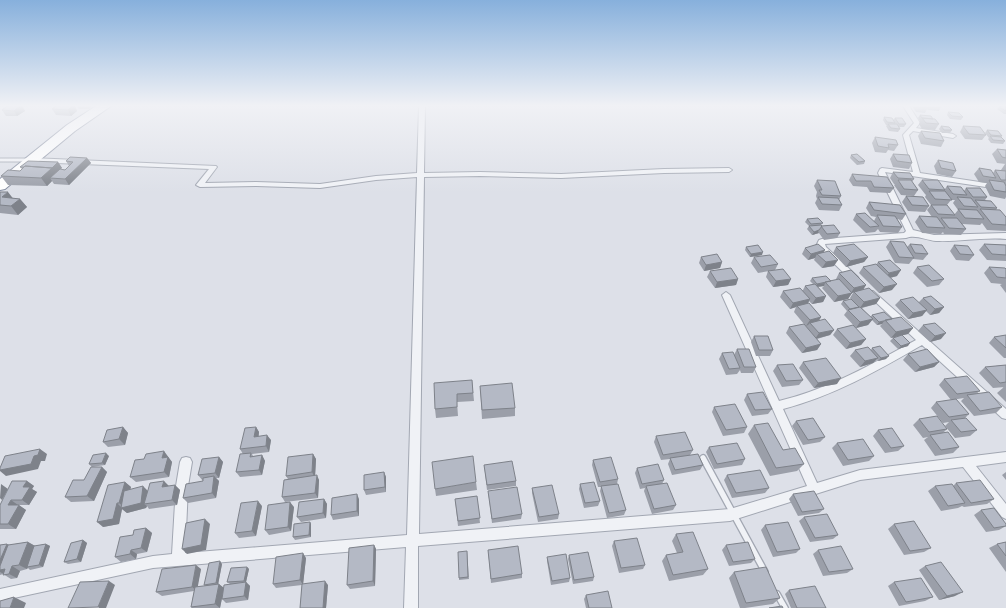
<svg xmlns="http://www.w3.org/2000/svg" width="1006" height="608" viewBox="0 0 1006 608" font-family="'PT Sans',sans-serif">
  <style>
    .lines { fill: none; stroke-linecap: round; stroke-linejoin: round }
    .lane-far1-casing { stroke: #a2a7b2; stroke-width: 5 }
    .lane-casing { stroke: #a2a7b2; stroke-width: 8 }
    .street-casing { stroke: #a2a7b2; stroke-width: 2 }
    .highway-casing { stroke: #848c9f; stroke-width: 2 }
    .lane-far1 { stroke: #f0f2f6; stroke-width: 3 }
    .lane { stroke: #f0f2f6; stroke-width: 5.5 }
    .street { fill: #f0f2f6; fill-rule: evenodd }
    .highway { fill: #fff; fill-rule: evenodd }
    .wall { fill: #9b9fa9; fill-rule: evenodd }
    .shaded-wall { fill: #7e828a }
    .building { fill: #b4b9c5; stroke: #7e828a }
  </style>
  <rect width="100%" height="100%" fill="#dde0e8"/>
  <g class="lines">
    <g class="lane-far1-casing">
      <path id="lane-far1" d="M0,160H29"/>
    </g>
    <g class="lane-casing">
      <path id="lane" d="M703,458L765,572
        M777,594L785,608"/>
    </g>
    <g class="street-casing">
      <path id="street" d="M419,106H425L424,173L480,172L561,174L664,169L729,168L732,170L729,172L664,173L561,178L480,176L424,177L419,534L730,509L807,486L722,295L726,292L730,295L779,401C829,389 872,364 916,340L866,293L867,291H873L1006,409V419L1002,418L922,345C877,371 833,396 783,409L817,483L860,470L1006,452V462L976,466L1006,504V519L1002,517L963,467L860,480L730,521L418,546V608H404L406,547L153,568L0,601V589L153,556L172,554L176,486L180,462L182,458L186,457L190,458L192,462L188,486L185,553L407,535L417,177L376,180L320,188L256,186L200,187L196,185L209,169L31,162L28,160L31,158L216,166L217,167L205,183L256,182L320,184L376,176L417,173Z
        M903,106H909L920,123L916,128L953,134L956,136L953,138L913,131L909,135L920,173L1006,186V190L885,172L913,230L934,235L1006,233V239C983,237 959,242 936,241C926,240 915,234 906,238L825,244L826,247L858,277L859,279L855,282L852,281L816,246L819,240L822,239L904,233L906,231L878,173L880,169L882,168L913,172L903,135L914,123Z"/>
    </g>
    <g class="highway-casing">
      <path id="highway" d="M96,106H111L75,131L5,189L0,190V179L67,125Z"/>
    </g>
    <use href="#lane-far1" class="lane-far1"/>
    <use href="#lane" class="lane"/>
    <use href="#street" class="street"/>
    <use href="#highway" class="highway"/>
  </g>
  <path class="wall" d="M7,106H22L25,111L17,116H6L2,110Z
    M56,106H75L77,111L71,116L56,115L52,109Z
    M77,106H92L89,109H79Z
    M912,106H941L939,111L928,110L927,109L925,113L916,112Z
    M1006,106V114H1004L997,109L999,107Z
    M948,112L963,117L961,120L950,119L947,115Z
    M920,115L933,119L939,124L935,130L922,129L919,124L920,121L918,118Z
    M884,117L893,120L895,118L906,124L904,127H899L900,129L898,132L889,131L886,126L887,125H886L883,120Z
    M941,126L952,130L950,133H942L939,129Z
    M963,126L986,135L982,140L965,139L960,132Z
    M987,130L1002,136L1001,137L1005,141L1003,144L991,143L988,139L989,138L985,133Z
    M921,131L944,141L941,147L921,144L918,136Z
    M875,137L898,145L894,151L888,150L886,153L875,152L872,143Z
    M997,149L1006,150V164L997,163L992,154Z
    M893,154L912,163L909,169L893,167L890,159Z
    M851,155L865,161L864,164L857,165L850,158Z
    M87,158L91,163L69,185L54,184L52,181L47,186L8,185L1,176L20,171L22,169L20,167L58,162L62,168L60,169L65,170L69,166L66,161Z
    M938,160L956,171L952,177L937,174L934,166Z
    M1005,164H1006V197L1005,199L990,196L985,186L987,183L979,182L974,174L979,168L993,173L995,170L1001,171V170Z
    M893,172L914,179L912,182L918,190L914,196L901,195L894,185L895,184H894L890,178Z
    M852,174L894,188L890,193L870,192L867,187L853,186L849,180Z
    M817,180L841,196L839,200L842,205L839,211L819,210L815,203L817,199L816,196L817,192L814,186Z
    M922,180L945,189L947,186L964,191L966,188L987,197L985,200L997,208L996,210L1006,217V231L987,230L982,223L980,225L962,224L966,229L961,235L944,234L943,232L941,234L922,233L915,222L919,216L932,217L927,210L931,205L925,197L926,195L925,194L918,185ZM951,200H955L953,203L958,210L954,215L947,205Z
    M0,192L12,198L20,199L27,207L18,215L0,213Z
    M906,196L929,206L925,212L908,211L902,202Z
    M869,202L906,214L902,220L897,219L902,227L898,233L880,232L878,229L875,232L866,233L853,220L856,214L874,221L876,217L871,216L866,208Z
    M807,219L823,223L821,225L822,226L840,233L837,238L824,240L819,233L812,235L807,229L809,226L805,222Z
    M890,241L907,247L910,244L928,254L923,260L913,259L909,264L895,263L886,247Z
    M984,244L1006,245V261L987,260L979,250Z
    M954,245L974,255L969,261L956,260L950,251Z
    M746,247L762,255L750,257L745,250Z
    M836,247L868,257L864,262L846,267L833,253Z
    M805,248L824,252L834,266L822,268L814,260L815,258L808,260L802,254Z
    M701,257L722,262L720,268L704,271L699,263Z
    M754,257L778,264L775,270L758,273L751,263Z
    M878,262L897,276L890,278L892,290L879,293L859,273L863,267L876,265Z
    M917,267L944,279L939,285L927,287L913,273Z
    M989,267L1006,269V293L1000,285L1002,284L991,283L984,273Z
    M710,271L738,279L736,285L715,288L707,277Z
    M768,271L791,279L788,285L773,287L766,277Z
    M839,273L866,285L863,290L880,298L876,304L862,308L870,317L872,315L892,319L913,328L908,334L902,335L908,346L898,349L890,341L893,338L901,335L891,338L880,326L882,324L877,325L872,320L868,325L856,328L844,315L847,311L841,304L843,301L851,299L850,298L853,293H852L848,299L834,302L822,288L824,286L818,287L826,296L823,302L812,304L809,301L808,303L821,317L819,321L834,330L830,335L817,339L821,344L817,350L802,353L786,333L789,327L804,324L794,312L796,307L790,309L780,297L783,291L803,290L805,286L813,284L810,281L812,278L831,281L837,280L836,279Z
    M923,298L944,307L939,313L930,315L926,311L922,316L908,319L895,305L900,300L919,302Z
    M923,325L941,339L930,342L918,331Z
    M837,329L866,339L861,345L846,349L833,335Z
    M1006,335V358H1004L989,343L994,337Z
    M754,336L773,350L770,356H756L751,342Z
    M872,348L886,359L878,361L877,359L873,363L860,367L850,356L855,350H871Z
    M737,349L756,367L753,373H741L740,370L737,374L726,375L719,359L722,353L734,355Z
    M908,354L939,362L934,367L915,372L903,360Z
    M803,362L837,384L814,388L799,368Z
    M777,365L803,380L799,385L782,387L773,371Z
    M1006,365V402L997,393L1004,387H1005L993,388L979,373L985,367Z
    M944,379L980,391L976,394L1002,407L996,413L974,416L961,401L964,398L951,400L939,385Z
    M472,380L474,401L457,402L458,416L436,418L435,409Z
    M480,386L515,408V416L482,419Z
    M747,394L772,409L768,414L752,416L744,400Z
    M936,402L969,414L965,418L977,430L970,436L955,438L945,426L949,422L943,423L931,408Z
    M714,407L747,427L744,433L723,436L712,412Z
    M919,419L947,429L943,433L959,447L953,453L935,456L924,440L928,437L923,438L913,425Z
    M796,421L825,437L820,442L803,445L792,426Z
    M754,425L783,450L804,464L797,471L770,476L748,434Z
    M123,427L128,433L125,445L108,447L103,442Z
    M256,427L259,432V436L271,440L269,452L252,454L253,456L262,455L265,461L262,475L240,477L236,472L243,454L240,449Z
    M878,430L904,446L898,451L885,453L873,436Z
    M656,436L693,450L690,455L703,465L700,470L672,475L668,464L670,459L661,460L654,442Z
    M837,443L874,456L869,461L843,466L832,448Z
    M709,447L745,459L742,465L714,469L706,452Z
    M313,454L316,459L315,475L319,480L318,498L285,502L282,497L288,479L286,476Z
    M109,456L105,465L92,467L89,464Z
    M168,457L172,462L169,477L136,482L130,477Z
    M219,457L223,462L219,478H216L219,481L216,498L188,503L183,498L203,481L198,475Z
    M593,460L618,479L617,484L626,510L624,515L607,518L600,491L601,487H598L592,465Z
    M484,465L516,481V486L487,490Z
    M102,467L107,472L94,501L71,502L65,497Z
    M637,468L664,480L662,484L676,505L673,510L652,514L644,491L645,488L640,489L635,473Z
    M384,472L386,477V492L366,495L364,490Z
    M1006,472V480L1002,475Z
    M727,475L769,488L765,493L732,498L724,480Z
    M27,481L34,486L32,489L37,492L29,505H18L26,510L16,529H0V505Z
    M125,482L131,487L130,490L148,491L169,486L175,485L180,490L177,505L149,509L147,506L146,508L127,513L122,509L119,524L103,527Z
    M476,482L477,490L436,496L435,489Z
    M956,483L994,499L987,504L964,507L962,506L958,508L941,511L928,491L935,486H953Z
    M580,484L600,501L598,506L584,508L579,489Z
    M532,488L559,514L558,519L538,522L532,493Z
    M488,491L522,514L521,519L492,523Z
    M793,494L824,509L819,513L798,516L789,499Z
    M477,496L480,523L458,526L455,499Z
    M324,499L327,504L326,518L301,522L297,517Z
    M359,499V516L333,520L331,515Z
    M262,506L256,536L239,538L235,533Z
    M294,507L291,531L269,535L265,530Z
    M981,510L1006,524V526L999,530L986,532L974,515Z
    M804,517L838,535L833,539L810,542L799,521Z
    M310,522L311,524V537L295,540L293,537Z
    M894,524L931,548L924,552L904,555L888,529Z
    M765,525L800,549L796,553L773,557L761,530Z
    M146,528L152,533L147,552L137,554L136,559L121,562L115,557L133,535Z
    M676,534L708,569L703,575L669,581L662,561L666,555L677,553L672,541Z
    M83,540L87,543L81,562L68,564L64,562Z
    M614,541L645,565L643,569L619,573L612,546Z
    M28,542L35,546L46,544L50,546L43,567L30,570L28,568L27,569L20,571L17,578L11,579L3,574L0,575V545L7,544L9,545Z
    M1006,542V572L989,548L997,544Z
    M374,545L376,549L375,586L350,589L347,585Z
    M726,545L755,559L751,563L729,566L722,550Z
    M488,550L522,574V578L491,583Z
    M818,550L853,569L847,573L823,576L813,554Z
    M467,551L469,579L459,580V578Z
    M569,555L594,577L593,581L573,584L568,559Z
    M547,557L570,578L569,582L551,585L547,561Z
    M306,558L303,584L328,585L326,608H300L302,585L276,588L273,584Z
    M222,564L218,584L224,588L220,608H192L191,607L194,591L162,596L156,592L201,569L197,587L206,586L204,585Z
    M925,566L955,596L939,600L919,570Z
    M247,567L249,569L246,582L250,586L248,600L226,603L222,599L230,584L227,582Z
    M734,572L780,598L773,604L745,608H740L729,578Z
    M894,582L933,597L925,601L899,606L888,586Z
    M789,590L826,608H791L785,594Z
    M586,595L612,608H586L584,599Z"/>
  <path class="shaded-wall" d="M20,106H22L25,111L17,116L14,111Z
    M72,106H75L77,111L71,116L68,110Z
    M87,158L91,163L69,185L65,179Z
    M58,162L62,168L50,178L52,181L47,186L41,178Z
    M8,192L15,201L2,197Z
    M20,199L27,207L18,215L11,206Z
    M819,230L818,232L819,233L812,235L814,232Z
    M825,250L821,256L817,254L815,258L808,260L811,254Z
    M763,252L762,255L750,257L751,254Z
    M868,257L864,262L846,267L850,261Z
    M838,260L834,266L822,268L826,262Z
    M722,262L720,268L704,271L706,265Z
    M901,270L897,276L885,279L889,273Z
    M738,279L736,285L715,288L717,282Z
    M791,279L788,285L773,287L776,281Z
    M825,283L824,286L815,287L817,284Z
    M897,284L892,290L879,293L884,287Z
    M866,285L862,291L854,292L852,293L848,299L834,302L838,296L851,293L854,288Z
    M826,296L823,302L812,304L816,298Z
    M880,298L876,304L860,308L864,302Z
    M810,299L807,305L797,306L796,307L790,309L793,303Z
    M944,307L939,313L930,315L935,309Z
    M927,310L922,316L908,319L913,313Z
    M821,317L817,323H810L808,325L806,326L810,320Z
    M873,319L868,325L856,328L860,322Z
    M884,321L882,324L877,325L879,322Z
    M913,328L908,334L891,338L896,332Z
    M834,330L830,335L815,339L819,333Z
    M946,333L941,339L930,342L935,336Z
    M866,339L861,345L846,349L850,343Z
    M910,343L908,346L898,349L901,346Z
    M821,344L817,350L802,353L806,348Z
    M889,356L886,359L878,361L881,358Z
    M878,358L873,363L860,367L865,361Z
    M939,362L934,367L915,372L920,367Z
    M841,378L837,384L814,388L818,383Z
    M123,427L128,433L125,445L119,439Z
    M256,427L259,432L257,442L254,437Z
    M267,435L271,440L269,452L266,446Z
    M40,449L47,454L45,461H41L38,469L6,476L0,471V470L34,456Z
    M164,451L172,462L169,477L164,472L162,458Z
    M106,453L109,456L105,465L102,463Z
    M313,454L316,459L315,478L312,472Z
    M262,455L265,461L262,475L259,470Z
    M219,457L223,462L219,478L215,473Z
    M102,467L107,472L94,501L87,496Z
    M384,472L386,477V492L385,487Z
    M317,475L319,480L318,498L315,493Z
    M214,476L219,481L216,498L212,493Z
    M27,481L34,486L32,489L37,492L29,505L22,500L23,487Z
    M164,481L169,486L167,492L162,487Z
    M125,482L131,487L125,507L143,486L148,491L144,504L147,506L146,508L127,513L122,509L119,524L103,527L97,522L117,503L122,508L124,507L119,503Z
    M1,484L8,489L2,500L0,498Z
    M175,485L180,490L177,505L172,500Z
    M357,494L359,499V516L357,511Z
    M324,499L327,504L326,518L323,513Z
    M11,500L18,505H8Z
    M258,501L262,506L256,536L252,531Z
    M290,502L294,507L291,531L288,527Z
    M19,505L26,510L16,529L8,524Z
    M205,519L210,524L206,550L187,554L182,549Z
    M310,522L311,524V537L309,535Z
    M146,528L152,533L147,552L141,548Z
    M83,540L87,543L81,562L77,559Z
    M28,542L35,546L27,569L19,565Z
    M7,544L15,548L12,566L20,571L17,578L9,574H4L0,572V560Z
    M46,544L50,546L43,567L39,565Z
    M374,545L376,549L375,586L373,581Z
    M131,550L137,554L136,559L130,554Z
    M303,553L306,558L303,585L300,580Z
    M220,561L222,564L218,585L216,583Z
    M196,565L201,569L197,591L192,587Z
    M247,567L249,569L246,582L250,586L248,600L244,596L246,583L244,581Z
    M109,581L115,585L106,608H99L98,607Z
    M325,581L328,585L326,608H323Z
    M219,584L224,588L220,608L215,604Z
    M963,592L955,596L939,600L947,596Z
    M14,597L26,603L24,608H10Z"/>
  <path class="building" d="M7,106H20L14,111L2,110Z
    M56,106H72L68,110L52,109Z
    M1006,106V111L999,107L1002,106Z
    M948,112L959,113L963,117L952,116Z
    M920,115L931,116L933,119L922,118Z
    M884,117L892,118L895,123L887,122Z
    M895,118H902L906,124H899Z
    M922,118L935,119L939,124L926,123Z
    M888,124H897L900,129L891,128Z
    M941,126L949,127L952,130H944Z
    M963,126L980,127L986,135L969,134Z
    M987,130L998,131L1002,136L991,135Z
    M921,131L940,133L944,141L925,138Z
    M990,136L1001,137L1005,141L993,140Z
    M875,137L896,140L898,145L888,144L889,148L878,146Z
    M997,149L1006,150V158L1002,157Z
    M857,154L865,161L859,162L851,155Z
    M893,154L909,155L912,163L897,161Z
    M70,157L87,158L65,179L50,178L60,169L65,170L73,162L66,161Z
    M938,160L953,163L956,171L941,168Z
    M28,161L58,162L51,169L52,168L25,166L24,167H20Z
    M25,166L52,168L41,178L1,176L8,170L20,171Z
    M979,168L991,170L996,178L983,176Z
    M995,170L1006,171V180H1001Z
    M893,172L910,173L914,179L898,178Z
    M852,174L887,177L894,188L874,187L871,181H856Z
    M817,180L835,181L841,196L822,195L819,190H822Z
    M898,180H911L918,190L904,189Z
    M922,180H938L945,190L929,189Z
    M989,180L1004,182L1006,186V192L994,190Z
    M947,186L961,187L967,195L953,194Z
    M966,188H980L987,197H973Z
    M929,191H945L952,200L935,199Z
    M0,192H8L2,197L20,199L11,206L0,205Z
    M906,196L923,197L929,206L912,205Z
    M818,197L838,198L842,205L822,204Z
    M957,197L971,198L978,207L964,206Z
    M975,200L991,201L997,208L981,207Z
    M869,202L900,205L906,214L874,210Z
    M931,205H947L955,215L938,214Z
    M958,209L977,210L984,219L965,218Z
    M980,209L1000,210L1006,217V225L992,224Z
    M865,213L879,226L870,227L856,214Z
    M877,215L895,216L902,227L883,226Z
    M919,216L937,217L945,228L927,227Z
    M818,218L823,223L811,224L807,219Z
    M941,218H957L966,229L949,228Z
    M821,225L822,226L819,230L814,232L809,226Z
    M834,225L840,233L827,234L821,226Z
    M890,241L904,242L914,258L899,257Z
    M818,244L825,250L811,254L805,248Z
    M854,244L868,257L850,261L836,247Z
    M910,244L922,245L928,254L915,253Z
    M984,244L1006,245V255L992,254Z
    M758,245L763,252L751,254L746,247Z
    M954,245L968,246L974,255L960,254Z
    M829,251L838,260L826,262L817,254Z
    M717,254L722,262L706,265L701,257Z
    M770,255L778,264L761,267L754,257Z
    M890,260L901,270L889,273L878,262Z
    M876,264L897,284L884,287L863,267Z
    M929,265L944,279L932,281L917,267Z
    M989,267L1005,268L1006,269V278L997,277Z
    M731,268L738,279L717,282L710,271Z
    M783,269L791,279L776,281L768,271Z
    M851,270L866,285L854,288L839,273Z
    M826,276L831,281L817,284L812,278Z
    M839,279L852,293L838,296L825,282Z
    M815,284L826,296L816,298L805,286Z
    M800,288L810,299L793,303L783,291Z
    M869,288L880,298L864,302L854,292Z
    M931,296L944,307L935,309L923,298Z
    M913,297L927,310L913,313L900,300Z
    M851,299L859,307L850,309L843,301Z
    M809,303L821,317L810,320L797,306Z
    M860,307L873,319L860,322L848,310Z
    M884,312L892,319L879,322L872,315Z
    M901,317L913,328L896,332L885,320Z
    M825,319L834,330L819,333L810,323Z
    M935,323L946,333L935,336L923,325Z
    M804,324L821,344L806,348L789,327Z
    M853,325L866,339L850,343L837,329Z
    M902,335L910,343L901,346L893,338Z
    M1006,335V348L994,337Z
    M754,336H768L773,350H759Z
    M880,346L889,356L881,358L872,348Z
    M868,347L878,358L865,361L855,350Z
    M737,349H749L756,367H744Z
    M927,349L939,362L920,367L908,354Z
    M733,352L740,368L729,369L722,353Z
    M826,358L841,378L818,383L803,362Z
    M793,364L803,380L786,381L777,365Z
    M1006,365V382L1000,383L985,367Z
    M967,376L980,391L957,394L944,379Z
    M472,380L473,393L457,394V407L435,409L434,383Z
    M512,383L515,408L482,410L480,386Z
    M763,392L772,409L755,410L747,394Z
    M989,392L1002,407L980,411L967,395Z
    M956,399L969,414L949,417L936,402Z
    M735,404L747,427L726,430L714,407Z
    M937,416L947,429L929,432L919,419Z
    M813,418L825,437L808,440L796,421Z
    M966,418L977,430L961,432L951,420Z
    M768,423L783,450L795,448L804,464L776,468L754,425Z
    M123,427L119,439L103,442L107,430Z
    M256,427L254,437L267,435L266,446L240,449L245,428Z
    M892,428L904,446L891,448L878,430Z
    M685,432L693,450L663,455L656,436Z
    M948,432L959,447L941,450L930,435Z
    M863,439L874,456L848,460L837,443Z
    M737,443L745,459L717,464L709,447Z
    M40,449L38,455L34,456L31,464L0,470V468L5,456Z
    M164,451L162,458L168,457L164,472L130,477L135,460L144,459L146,454Z
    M106,453L102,463L89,464L93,455Z
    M251,453L250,457L262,455L259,470L236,472L240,454Z
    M313,454L312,472L286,476L288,457Z
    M698,454L703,465L675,470L670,458Z
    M473,456L476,482L435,489L432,462Z
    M219,457L215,473L198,475L202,459Z
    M611,457L618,479L600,482L593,460Z
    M512,461L516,481L487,485L484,465Z
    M658,464L664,480L642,484L637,468Z
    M91,467H102L87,496L65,497L73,480H84Z
    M760,470L769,488L736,493L727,475Z
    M384,472L385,487L364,490V475Z
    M317,475L315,493L282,497L284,480Z
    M214,476L212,493L183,498L186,484L203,481V478Z
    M980,480L994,499L971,503L956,483Z
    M12,481H27L23,487H30L22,500H11L8,505H19L8,524H0V505Z
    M164,481L162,487L175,485L172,500L144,504L150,483Z
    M125,482L119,503H117L113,519L97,522L108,485Z
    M594,482L600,501L585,503L580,484Z
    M667,483L676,505L654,509L646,486Z
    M618,484L626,510L609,513L601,486Z
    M952,484L965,503L948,506L935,486Z
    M552,485L559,514L539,517L532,488Z
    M143,486L141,503L121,508L124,491Z
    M517,487L522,514L492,519L488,491Z
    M814,491L824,509L802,512L793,494Z
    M357,494V511L331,515L332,498Z
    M477,496L480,518L458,521L455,499Z
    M324,499L323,513L297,517L299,502Z
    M258,501L252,531L235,533L241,503Z
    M290,502L288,527L265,530L268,505Z
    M994,508L1006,524V526L994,528L981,510Z
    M827,514L838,535L815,538L804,517Z
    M205,519L201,545L182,549L186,523Z
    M914,521L931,548L910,551L894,524Z
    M310,522L309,535L293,537L294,524Z
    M788,522L800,549L777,552L765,525Z
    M146,528L141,548L131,550L130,554L115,557L120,537L133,535L134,530Z
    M693,532L708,569L673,575L666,555L683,552L676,534Z
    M637,538L645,565L621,568L614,541Z
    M83,540L77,559L64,562L71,543Z
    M28,542L19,565L12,566L9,574L3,575L5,569L0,570V566L8,545Z
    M748,542L755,559L733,562L726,545Z
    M1006,542V556L997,544Z
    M7,544L0,560V545Z
    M46,544L39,565L27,567L34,546Z
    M374,545L373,581L347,585L349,548Z
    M518,546L522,574L491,579L488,550Z
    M841,546L853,569L829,572L818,550Z
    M467,551L468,577L459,578L458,552Z
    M588,552L594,577L574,580L569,555Z
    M303,553L300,580L273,584L276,557Z
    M566,554L570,578L552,581L547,557Z
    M220,561L216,583L204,585L209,563Z
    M941,562L963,592L947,596L925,566Z
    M196,565L192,587L156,592L162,569Z
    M247,567L244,581L227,582L231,568Z
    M766,567L780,598L746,603L734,572Z
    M921,578L933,597L906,602L894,582Z
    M109,581L98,607L68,608L80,582Z
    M325,581L323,608H300L302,584Z
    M246,582L244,596L222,599L224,585Z
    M219,584L215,604L191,607L195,587Z
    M815,586L826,608H797L789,590Z
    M608,591L612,608H589L586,595Z
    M14,597L10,608H0V601Z
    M782,606L783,608H769Z"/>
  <linearGradient id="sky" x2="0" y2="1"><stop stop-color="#87b0dc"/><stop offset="0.55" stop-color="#f0f1f5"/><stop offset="1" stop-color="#f0f1f5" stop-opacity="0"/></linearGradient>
  <rect width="1006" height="192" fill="url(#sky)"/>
</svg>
